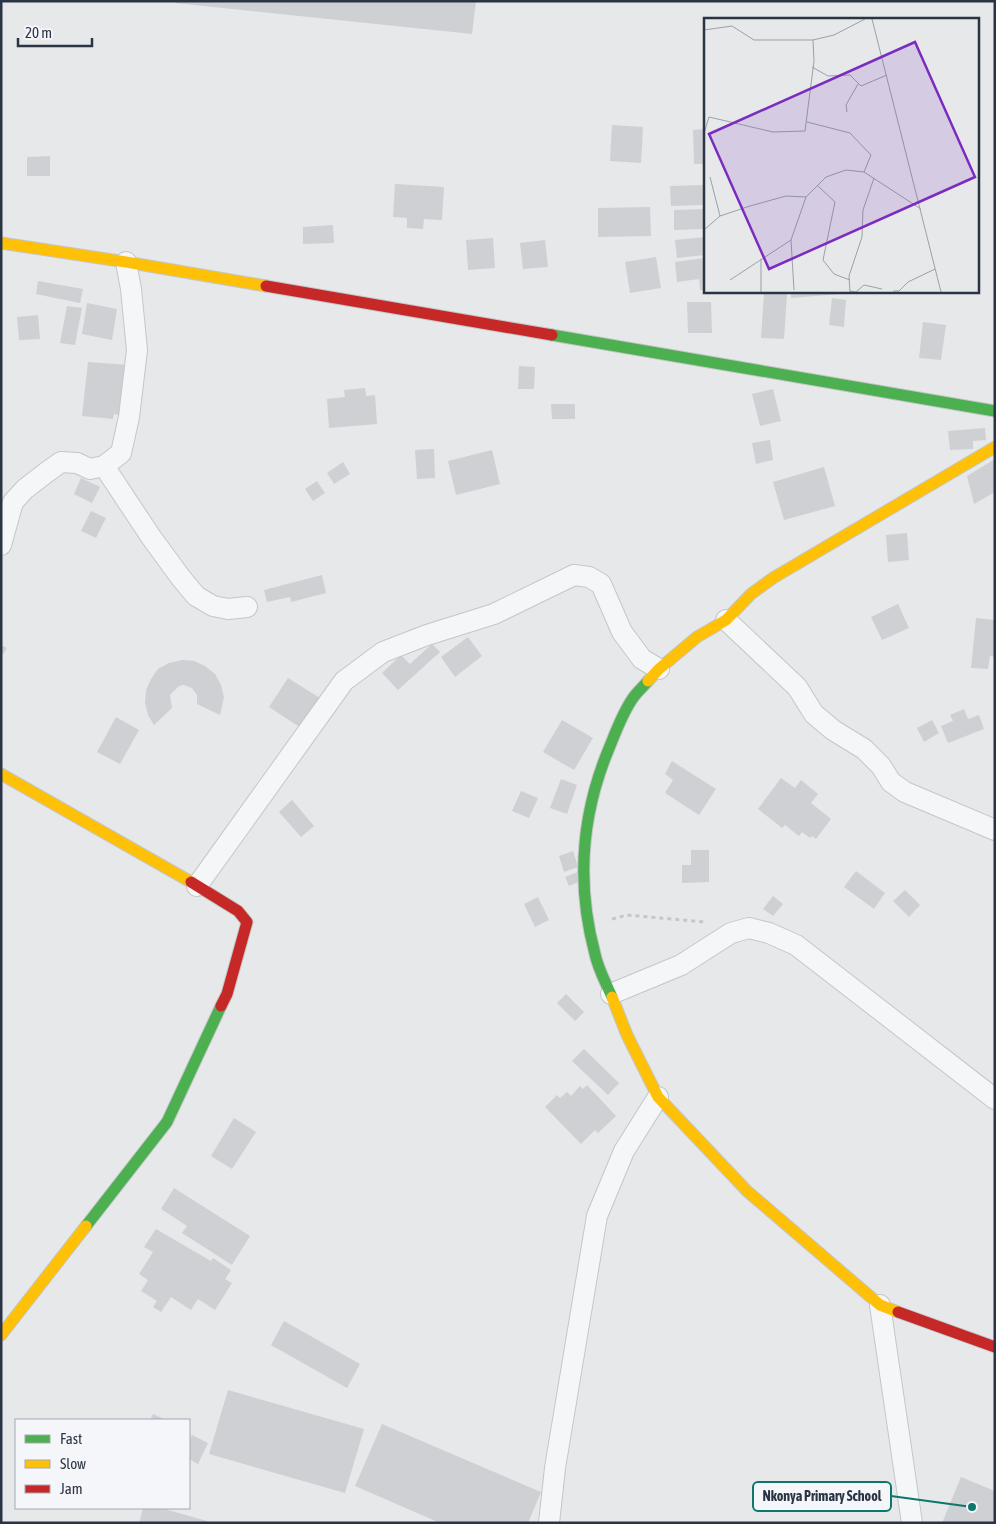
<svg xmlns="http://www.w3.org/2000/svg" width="996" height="1524" viewBox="0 0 996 1524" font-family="'Asap Condensed',sans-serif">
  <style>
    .building { fill: #ced0d3 }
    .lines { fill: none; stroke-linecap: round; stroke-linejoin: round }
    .street-casing { stroke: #c4c6c8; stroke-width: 22 }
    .fast-casing { stroke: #c4c6c8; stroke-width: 13 }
    .slow-casing { stroke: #c4c6c8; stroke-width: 13 }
    .jam-casing { stroke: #c4c6c8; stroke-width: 13 }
    .path { stroke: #c5c6ca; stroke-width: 3; stroke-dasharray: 4 4; stroke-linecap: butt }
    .street { stroke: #f5f6f7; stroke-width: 20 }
    .fast { stroke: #4caf50; stroke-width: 11 }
    .slow { stroke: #ffc107; stroke-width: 11 }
    .jam { stroke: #c62828; stroke-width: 11 }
    .inset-road { fill: none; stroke: #9ba0a8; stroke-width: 1 }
    .view { fill: #7b2cbf; fill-opacity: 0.15; stroke: #7b2cbf; stroke-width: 2.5 }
    .inset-edge { fill: none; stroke: #2b3445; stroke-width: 2.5 }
    .leader { fill: none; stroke: #0f766e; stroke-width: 2 }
    .callout-dot { fill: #0f766e; stroke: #f4f6f9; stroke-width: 2 }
    .callout { fill: #f4f6f9; stroke: #0f766e; stroke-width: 2 }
    .callout-label { font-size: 14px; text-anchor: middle; font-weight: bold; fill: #2b3445 }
  </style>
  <rect width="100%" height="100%" fill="#e6e8ea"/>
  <path class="building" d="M176,1H476L472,34L175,3Z
    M612,125L643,127L641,163L610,161Z
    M705,129V164H694L693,130Z
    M50,156V176H27V157Z
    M395,184L444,187L442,220L424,219L423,229L407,228V218L393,217Z
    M705,185V205L671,206L670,186Z
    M650,207L651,236L598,237V208Z
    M705,209V229L674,230V210Z
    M333,225L334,243L303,244V227Z
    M705,237V255L677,258L675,240Z
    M493,238L495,268L468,270L466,240Z
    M545,240L548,267L523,269L520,243Z
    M656,257L661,288L630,293L625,262Z
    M704,258L705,290H700L699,279L677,282L675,262Z
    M38,281L83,289L80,303L36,294Z
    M791,291H840V294L791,298Z
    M764,293L787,294L784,339L761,338Z
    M832,298L846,300L844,327L829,325Z
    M687,302H711L712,333H688Z
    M87,303L117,309L112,340L82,334Z
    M67,306L82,308L75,345L60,343Z
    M38,315L40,339L19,340L17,317Z
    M923,322L946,325L941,360L919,358Z
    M88,362L129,365L125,404H120L119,415L114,414L113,419L82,416Z
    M519,366L535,367L534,389H518Z
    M365,388L366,396L375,395L377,424L329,428L327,399L345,397L344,390Z
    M773,389L781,421L760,426L752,394Z
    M551,404H575V419H552Z
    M985,428L986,440L973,441V449L950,450L948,431Z
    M770,440L773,460L756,464L752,443Z
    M434,449L435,478L417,479L415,450Z
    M492,450L500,484L456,495L448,461Z
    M995,459V492L974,504L967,476Z
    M343,462L350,474L334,484L327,473Z
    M824,467L835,506L784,520L773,482Z
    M81,478L100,487L92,503L74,494Z
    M317,481L325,493L313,501L305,489Z
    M91,511L106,518L96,538L81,531Z
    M907,533L909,560L888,562L886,535Z
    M322,575L326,593L291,602L290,597L267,602L264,590Z
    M898,604L909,628L882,640L871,617Z
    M976,618L995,620V657L990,656L988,669L971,668Z
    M468,637L482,656L455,677L441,657Z
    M432,644L440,652L398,690L382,673L401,655L410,664Z
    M1,645L7,648L1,657Z
    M182,660L194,661L205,666L215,674L221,685L224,697L220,715L197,704V695L192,688L184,685L179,686L170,695L172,708L154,725L148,715L145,703L146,690L151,679L158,669L169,663Z
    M288,678L320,698L301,728L269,707Z
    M964,709L968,719L979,715L984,729L948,743L941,726L953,721L950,715Z
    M116,717L139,730L120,764L97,752Z
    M562,720L593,738L574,770L543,752Z
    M932,720L939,733L924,742L917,728Z
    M672,761L716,789L699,815L665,793L673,780L665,774Z
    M781,778L795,788L801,780L818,794L811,803L831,819L816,839L812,836L810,838L802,832L799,836L785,825L782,828L758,809Z
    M561,779L577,785L567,814L550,808Z
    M521,791L538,798L529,818L512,811Z
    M292,800L314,826L301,837L279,812Z
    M691,850H709V882L682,883V865H691Z
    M573,851L578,867L564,872L559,856Z
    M580,871L583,880L569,886L565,877Z
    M856,871L885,893L874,909L844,887Z
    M905,890L920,905L909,917L893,901Z
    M773,896L783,904L773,916L763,909Z
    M538,897L549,920L535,927L524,904Z
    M566,994L584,1012L575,1021L557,1003Z
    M584,1049L619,1083L608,1095L572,1061Z
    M587,1085L616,1116L598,1133L595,1130L581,1144L545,1107L557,1095L560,1098L567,1092L571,1096L580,1086L583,1089Z
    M234,1118L256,1132L232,1169L211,1156Z
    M174,1188L250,1236L232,1265L182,1233L187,1226L161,1209Z
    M156,1229L211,1261L213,1258L231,1270L225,1279L232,1283L215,1310L198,1299L191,1310L171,1297L161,1312L153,1307L157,1301L141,1291L148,1280L139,1274L153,1252L144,1247Z
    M284,1321L360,1364L347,1388L271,1345Z
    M228,1390L364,1429L345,1493L209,1454Z
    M153,1414L166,1420H150Z
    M382,1424L541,1492L528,1523H440L355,1486Z
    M192,1435L208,1443L198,1464L189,1459V1441Z
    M961,1477L995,1491V1523H942Z
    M143,1508H161L214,1523H139Z"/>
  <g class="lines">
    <g class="street-casing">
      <path id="street" d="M104,466L151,537L181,578L196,596L213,606L228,609L247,607
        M1,545L13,502L25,489L47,472L61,462L77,463L90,469L104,466L121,453L129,417L137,350L131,289L126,262
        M726,620L797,687L814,714L833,730L864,749L881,766L891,782L905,792L995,830
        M197,886L344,681L383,652L427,635L494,614L574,575L589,577L601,584L622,632L642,659L659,669
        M611,994L681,965L731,933L749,928L769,933L796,945L995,1099
        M880,1305L912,1523
        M549,1523L555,1468L597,1216L624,1151L658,1097"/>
    </g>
    <g class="fast-casing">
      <path id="fast" d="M552,335L995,411
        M612,997C606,983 598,969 595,954C576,883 581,814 610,746C616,731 623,712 633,698C637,692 643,687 648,681
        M86,1226L167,1122L221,1006"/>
    </g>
    <g class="slow-casing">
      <path id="slow" d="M1,243L126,262L266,286
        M648,681L659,669L697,637L726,620L751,594L773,578L995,447
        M1,774L191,882
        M612,997L627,1035L658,1097L747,1191L880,1305L898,1312
        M1,1335L86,1226"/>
    </g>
    <g class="jam-casing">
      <path id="jam" d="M266,286L552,335
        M191,882L238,911L247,922L227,994L221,1006
        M898,1312L995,1347"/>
    </g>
    <path class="path" d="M612,919L627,915L705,922"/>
    <use href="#street" class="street"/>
    <use href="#fast" class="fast"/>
    <use href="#slow" class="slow"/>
    <use href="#jam" class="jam"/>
  </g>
  <g transform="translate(704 18)">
    <rect width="275" height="275" fill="#e6e8ea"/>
    <path class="inset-road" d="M168,1L237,274M0,12L28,8L50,22H109L130,17L161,1M108,49L124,58L146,57L157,68L183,57M143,94L142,87L154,66M103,104L146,115L167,137L160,154M0,115L5,99L69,114L101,113L110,43L109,22M6,159L16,198M113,167L131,184L119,242L130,256L146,262M0,212L16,198L46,188L82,178L102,179M57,241V274M26,262L87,222M90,272L87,222L102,179L122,159L142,152L160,154L217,191M146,273L152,274L160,267L178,271M189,273H195L204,264L231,251M146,274L145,258L158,219L159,192L170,160"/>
    <path class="view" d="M211,24L271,159L65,251L5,116Z"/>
    <rect width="275" height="275" class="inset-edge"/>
  </g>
  <path class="leader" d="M972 1507L891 1496"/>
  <circle class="callout-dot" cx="972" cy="1507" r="5"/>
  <rect class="callout" x="753" y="1482" width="138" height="29" rx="5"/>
  <g class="callout-label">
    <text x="822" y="1501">Nkonya Primary School</text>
  </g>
  <rect width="996" height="1524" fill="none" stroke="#2b3445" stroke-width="5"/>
  <rect x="15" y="1419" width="175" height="90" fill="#f4f6f9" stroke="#a4a8b1"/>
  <rect x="25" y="1435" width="25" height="8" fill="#4caf50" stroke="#a4a8b1"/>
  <text x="60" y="1444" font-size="15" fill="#2b3445">Fast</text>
  <rect x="25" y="1460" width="25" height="8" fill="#ffc107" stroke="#a4a8b1"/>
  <text x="60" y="1469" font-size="15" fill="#2b3445">Slow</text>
  <rect x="25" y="1485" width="25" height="8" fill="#c62828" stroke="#a4a8b1"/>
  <text x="60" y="1494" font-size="15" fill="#2b3445">Jam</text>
  <path d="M18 38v8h74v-8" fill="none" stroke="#2b3445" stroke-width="2.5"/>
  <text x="25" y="38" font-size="15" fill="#2b3445" stroke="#f4f6f9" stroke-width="4" paint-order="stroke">20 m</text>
</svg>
